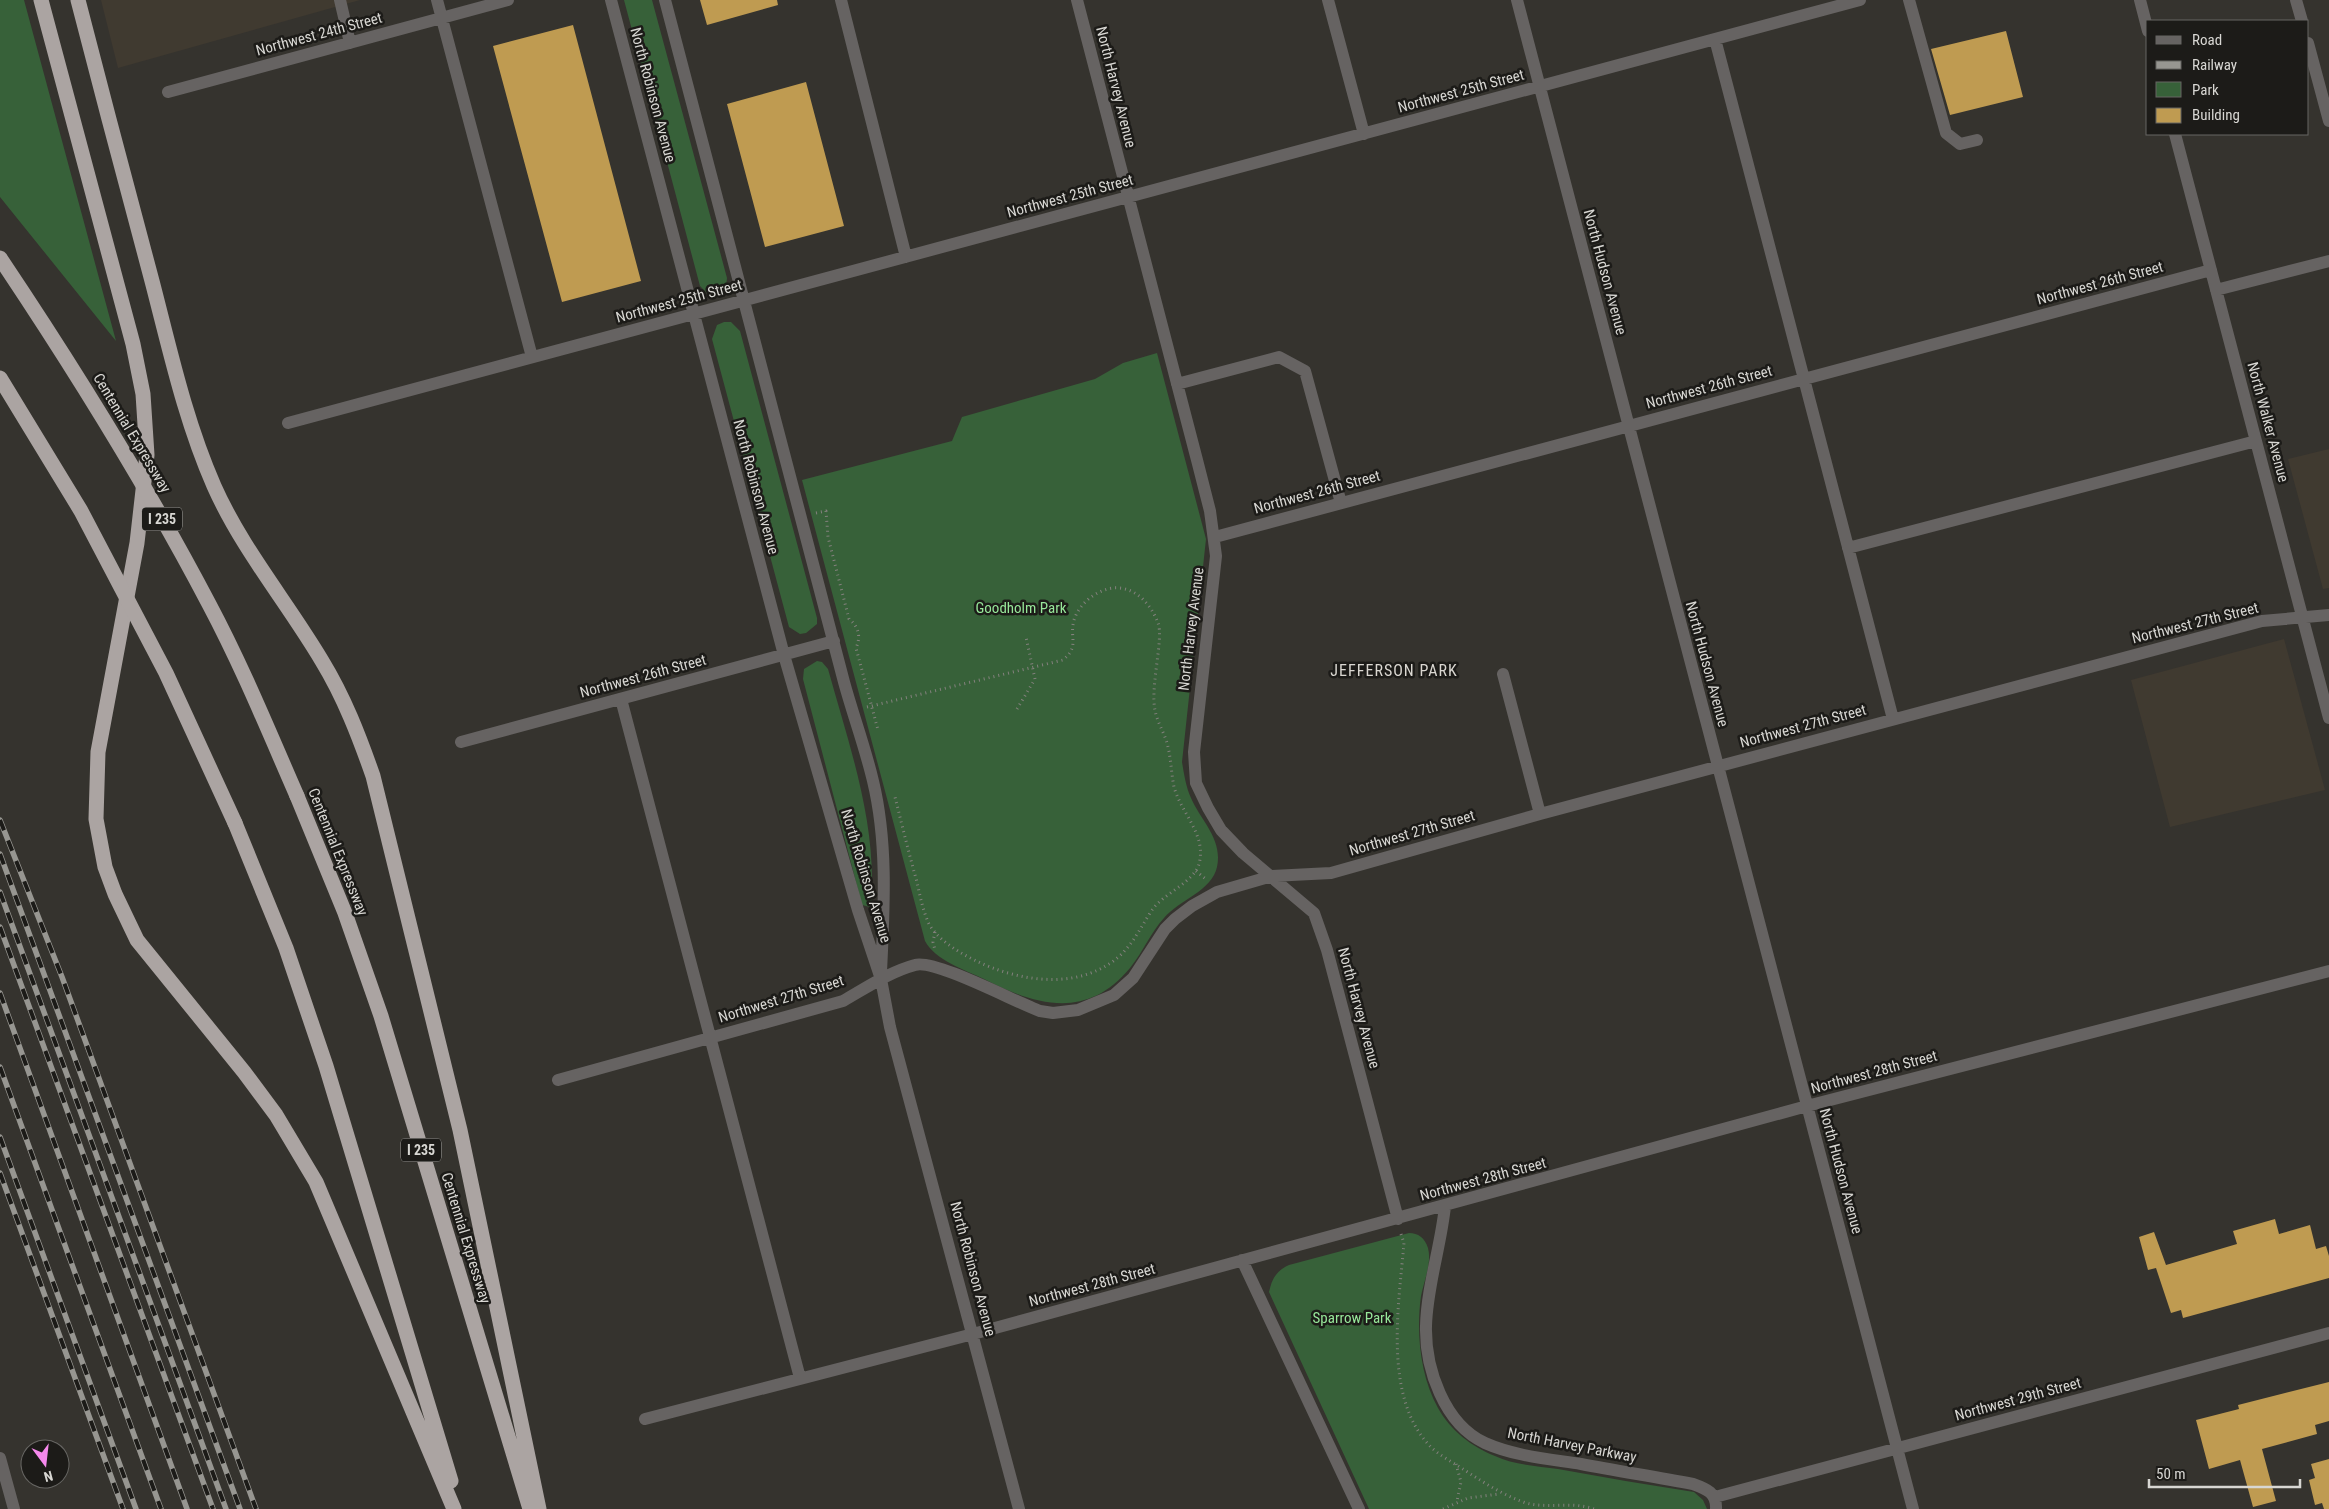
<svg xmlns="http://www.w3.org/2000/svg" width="2329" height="1509" viewBox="0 0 2329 1509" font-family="'Roboto Condensed',sans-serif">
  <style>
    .built { fill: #403a30 }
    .green { fill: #376139 }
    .building { fill: #bf9b51 }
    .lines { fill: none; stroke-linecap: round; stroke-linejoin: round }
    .path { stroke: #83817d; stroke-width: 3; stroke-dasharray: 1 4; stroke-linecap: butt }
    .minor { stroke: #666362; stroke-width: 12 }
    .highway { stroke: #aba4a2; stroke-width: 15 }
    .rail-casing { stroke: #979691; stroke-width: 5.5 }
    .rail { stroke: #1c1b18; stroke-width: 4; stroke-dasharray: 11; stroke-linecap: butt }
    .highway-bridge { stroke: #aba4a2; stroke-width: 15 }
    .labels { text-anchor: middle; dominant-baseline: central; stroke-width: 5; stroke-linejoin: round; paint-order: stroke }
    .shield { fill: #1c1b18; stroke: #a09f9b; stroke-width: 1 }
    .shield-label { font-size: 14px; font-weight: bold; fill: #d8d7d3 }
    .street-label { font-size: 15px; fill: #d8d7d3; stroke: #1c1b18 }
    .park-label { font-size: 15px; fill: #97e79a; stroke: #1c1b18 }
    .neighbourhood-label { font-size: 16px; letter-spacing: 1px; fill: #dad7d1; stroke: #1c1b18 }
  </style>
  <rect width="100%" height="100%" fill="#35332e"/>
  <path class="built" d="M101,0H360L118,68Z
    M2329,449V588L2323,589L2288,459Z
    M2284,639L2325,790L2170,827L2131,680Z"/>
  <path class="green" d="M0,0H24L116,341L0,197Z
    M624,0H652L727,278L726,287L717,294L707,293L700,286Z
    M724,322H731L740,331L817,618V624L806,633L800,634L789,627L712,339L717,325Z
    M1157,353L1206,539L1182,762C1184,774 1186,787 1191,798C1201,821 1223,839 1217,867C1212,891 1179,900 1164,918C1151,932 1143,952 1130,968C1087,1020 1037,1006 984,979C965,970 935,960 925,941L802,480L952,441L962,417L1095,379L1123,363Z
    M817,661L822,662L828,669C847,738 872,808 872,880C872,889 873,899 870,907L862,905L803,679L804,669Z
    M1409,1233C1418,1233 1425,1238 1428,1248C1432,1263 1424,1281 1421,1296C1416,1332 1420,1376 1438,1408C1450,1430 1472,1447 1495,1456C1514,1465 1538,1466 1558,1469C1603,1477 1648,1485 1694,1492L1703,1500L1707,1509H1369L1269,1292C1272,1279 1276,1271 1289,1265Z"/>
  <path class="building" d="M700,0H777L778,5L707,25Z
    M573,25L641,281L562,302L493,46Z
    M2006,31L2023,97L1950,115L1931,49Z
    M806,82L844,226L765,247L727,104Z
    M2275,1219L2279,1234L2310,1225L2316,1249L2326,1246L2329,1256V1278L2183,1318L2181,1310L2171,1313L2156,1268L2148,1270L2139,1237L2154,1232L2166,1265L2237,1244L2233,1231Z
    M2329,1382V1421L2315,1425L2317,1434L2262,1449L2276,1501L2253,1507L2240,1460L2209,1469L2196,1420L2239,1409L2238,1405Z
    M2329,1459V1509H2324L2322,1503L2315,1505L2309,1480L2315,1478L2311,1464Z"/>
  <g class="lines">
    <path class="path" d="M816,513L826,511L828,537L849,619C859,627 861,637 856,648L878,730
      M867,707L1063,660C1080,646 1069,638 1074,620C1079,604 1096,590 1113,588C1135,586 1151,604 1158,623C1164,638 1150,686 1155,710C1157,722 1164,732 1167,743C1171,757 1171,772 1174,787C1181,813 1207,835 1199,864C1194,882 1164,893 1152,910C1139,930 1130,951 1109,964C1064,993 1000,977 958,951C947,944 936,936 929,924C923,911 920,896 917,882C909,854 902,825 895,797
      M1017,709L1035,679L1026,637
      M1196,871L1207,880
      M935,932L933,942L935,950
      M1401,1234L1404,1243C1399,1303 1383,1396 1429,1445C1438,1455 1454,1463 1466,1471C1486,1484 1503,1495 1526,1503C1548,1509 1572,1501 1594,1509
      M1456,1464L1461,1482L1457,1501
      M1443,1509L1468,1498L1499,1494"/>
    <path class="minor" d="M340,0L350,43
      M437,0L532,357
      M611,0L784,655L858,910L881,979L890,1027L1019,1509
      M665,0L844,682C853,715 865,747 873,781C888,843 884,909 881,972
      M841,0L906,257
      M1077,0L1197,460L1210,511L1216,556L1194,752L1196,783L1208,808L1221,830L1243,853L1314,913L1327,950L1398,1219
      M1328,0L1364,134
      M1517,0L1913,1509
      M1909,0L1946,133L1960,144L1977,140
      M2140,0L2148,31
      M2296,0L2302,21
      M1715,39L1893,719
      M2308,43L2329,121
      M168,92L508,0
      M2175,134L2329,718
      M2216,290L2329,261
      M1177,384L1279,357L1305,371L1341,503
      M288,423L1860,0
      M1215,537L2211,270
      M1848,548L2256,441
      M1503,674L1540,814
      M621,699L800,1378
      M461,742L834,641
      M558,1080L843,1001C866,988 889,972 915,965C935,959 1015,1002 1040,1011L1053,1013L1078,1010L1114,995L1133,978L1165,929L1175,919L1192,906L1217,892L1272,876L1331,873L1540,814L2262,621L2329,615
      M1445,1206C1441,1246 1427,1286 1426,1326C1425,1368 1444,1424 1485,1443C1514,1456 1549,1459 1581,1464C1618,1471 1656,1477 1693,1484C1707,1489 1717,1493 1716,1509
      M1242,1260L1359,1509
      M645,1419L973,1334L1807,1106L2329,971
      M0,1458L14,1509
      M1715,1497L2329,1333"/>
    <path class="highway" d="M41,0L133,344L143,394L147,455L137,543L98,752L96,819L105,867L115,894L137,940L244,1072L276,1115L316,1182L454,1509
      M78,0C102,94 127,187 152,281C170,350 185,420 214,486C242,549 287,602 322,661C344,697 359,736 373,776L460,1130L539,1509
      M297,796L345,913L381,1016L530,1509
      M235,823L286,948L326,1066L451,1481"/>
    <g class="rail-casing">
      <path id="rail" d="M0,820L62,977L256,1509
        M0,854L240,1509
        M0,892L226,1509
        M0,927L213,1509
        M0,993L187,1509
        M0,1067L161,1509
        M0,1137L136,1509
        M0,1173L123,1509"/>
    </g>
    <use href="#rail" class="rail"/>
    <path class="highway-bridge" d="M0,258C75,370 146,484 209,604C242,666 269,732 297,796
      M0,378L81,511L166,673L235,823"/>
  </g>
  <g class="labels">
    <g class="shield">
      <rect x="142" y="507.5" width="40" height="23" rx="4"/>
      <rect x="401" y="1138.5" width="40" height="23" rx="4"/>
    </g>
    <g class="shield-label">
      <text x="162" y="519">I 235</text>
      <text x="421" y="1150">I 235</text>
    </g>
    <g class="street-label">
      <text transform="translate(319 34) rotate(-15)">Northwest 24th Street</text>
      <text transform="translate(1116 87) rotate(76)">North Harvey Avenue</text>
      <text transform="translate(1461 91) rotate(-15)">Northwest 25th Street</text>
      <text transform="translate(653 95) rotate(75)">North Robinson Avenue</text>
      <text transform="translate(1070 196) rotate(-15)">Northwest 25th Street</text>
      <text transform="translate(1605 272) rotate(75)">North Hudson Avenue</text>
      <text transform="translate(2100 283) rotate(-15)">Northwest 26th Street</text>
      <text transform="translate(679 301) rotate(-15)">Northwest 25th Street</text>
      <text transform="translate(1709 387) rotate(-15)">Northwest 26th Street</text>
      <text transform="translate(2268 422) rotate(75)">North Walker Avenue</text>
      <text transform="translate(132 433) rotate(59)">Centennial Expressway</text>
      <text transform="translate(756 487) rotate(75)">North Robinson Avenue</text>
      <text transform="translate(1317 492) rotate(-15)">Northwest 26th Street</text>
      <text transform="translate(2195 623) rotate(-14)">Northwest 27th Street</text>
      <text transform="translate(1191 629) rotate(-83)">North Harvey Avenue</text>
      <text transform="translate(1707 664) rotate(75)">North Hudson Avenue</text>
      <text transform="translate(643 676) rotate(-15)">Northwest 26th Street</text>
      <text transform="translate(1803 726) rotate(-15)">Northwest 27th Street</text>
      <text transform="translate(1412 833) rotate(-16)">Northwest 27th Street</text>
      <text transform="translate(338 852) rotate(68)">Centennial Expressway</text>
      <text transform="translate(866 876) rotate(73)">North Robinson Avenue</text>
      <text transform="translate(781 999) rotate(-17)">Northwest 27th Street</text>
      <text transform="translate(1359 1008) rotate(75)">North Harvey Avenue</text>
      <text transform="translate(1874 1072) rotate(-15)">Northwest 28th Street</text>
      <text transform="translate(1841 1171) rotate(75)">North Hudson Avenue</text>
      <text transform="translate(1483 1179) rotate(-15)">Northwest 28th Street</text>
      <text transform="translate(466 1238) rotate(73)">Centennial Expressway</text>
      <text transform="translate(973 1269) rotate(75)">North Robinson Avenue</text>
      <text transform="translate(1092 1285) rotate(-15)">Northwest 28th Street</text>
      <text transform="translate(2018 1399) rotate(-15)">Northwest 29th Street</text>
      <text transform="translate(1572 1445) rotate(11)">North Harvey Parkway</text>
    </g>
    <g class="park-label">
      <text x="1021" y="608">Goodholm Park</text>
      <text x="1352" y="1318">Sparrow Park</text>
    </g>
    <g class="neighbourhood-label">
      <text x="1394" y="670">JEFFERSON PARK</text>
    </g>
  </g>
  <rect x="2146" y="20" width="162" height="115" fill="#1c1b18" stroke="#676663"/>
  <rect x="2156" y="36" width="25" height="8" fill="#666362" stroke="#676663"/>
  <text x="2192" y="45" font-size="15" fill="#d8d7d3">Road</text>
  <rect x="2156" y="61" width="25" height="8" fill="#979691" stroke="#676663"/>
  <text x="2192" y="70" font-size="15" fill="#d8d7d3">Railway</text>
  <rect x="2156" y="82" width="25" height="15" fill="#376139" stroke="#676663"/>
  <text x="2192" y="95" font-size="15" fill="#d8d7d3">Park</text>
  <rect x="2156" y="108" width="25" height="15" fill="#bf9b51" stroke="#676663"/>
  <text x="2192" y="120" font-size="15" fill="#d8d7d3">Building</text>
  <g transform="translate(45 1464) rotate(165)"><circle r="24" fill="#1c1b18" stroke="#676663"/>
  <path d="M0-4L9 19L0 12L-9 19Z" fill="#f689ed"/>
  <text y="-8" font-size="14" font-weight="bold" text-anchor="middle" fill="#d8d7d3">N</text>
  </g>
  <path d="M2149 1479v8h151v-8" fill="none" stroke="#d8d7d3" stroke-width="2.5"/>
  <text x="2156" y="1479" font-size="15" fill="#d8d7d3" stroke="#1c1b18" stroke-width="4" paint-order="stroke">50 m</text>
</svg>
